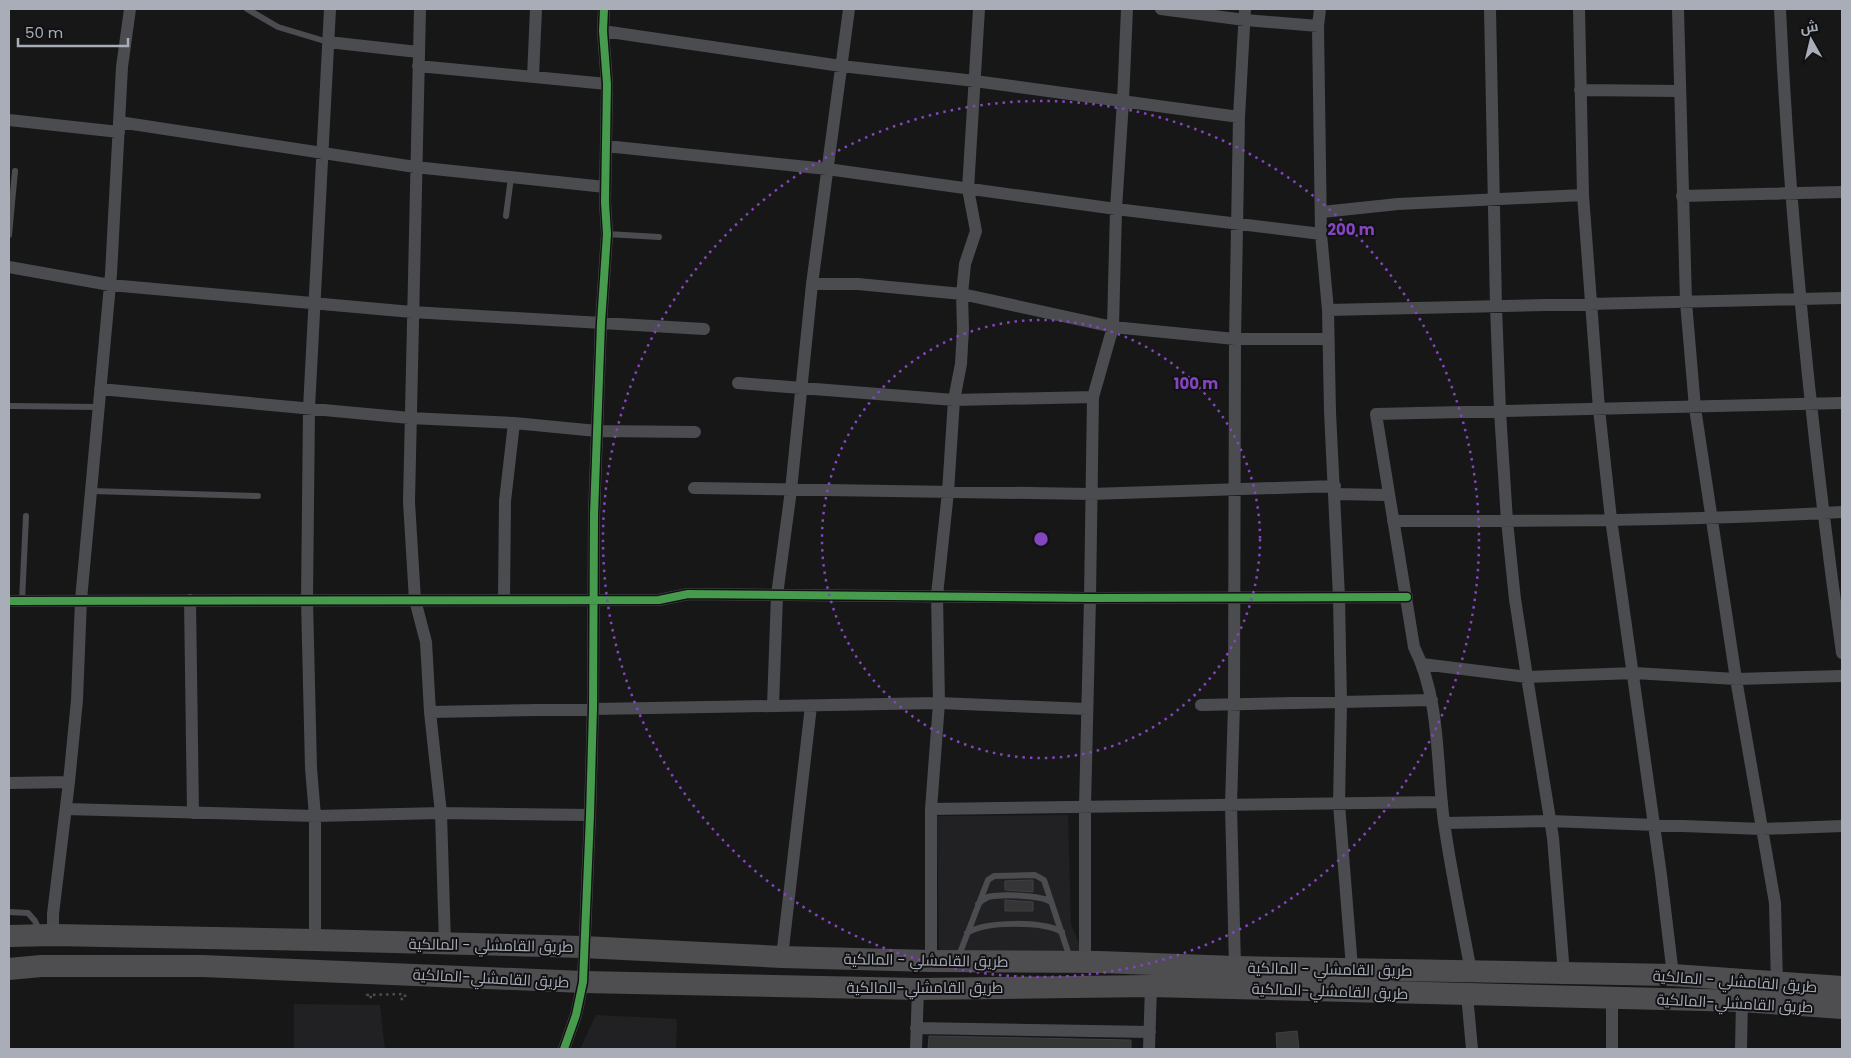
<svg xmlns="http://www.w3.org/2000/svg" width="1851" height="1058" viewBox="0 0 1851 1058" font-family="Poppins,Cairo,sans-serif">
  <style>
    .built { fill: #212123 }
    .building { fill: #353536; stroke: #3f4043 }
    .lines { fill: none; stroke-linecap: round; stroke-linejoin: round }
    .path { stroke: #4d4e52; stroke-width: 2.5; stroke-dasharray: 2.5 4; stroke-linecap: butt }
    .lane { stroke: #4b4c50; stroke-width: 6 }
    .street { stroke: #4b4c50; stroke-width: 12 }
    .highway { stroke: #4e4e51; stroke-width: 22 }
    .cycleway-casing { stroke: #111113; stroke-width: 11 }
    .cycleway { stroke: #469c4c; stroke-width: 8 }
    .ring { fill: none; stroke: #8446be; stroke-width: 2.5; stroke-dasharray: 2.5 5 }
    .labels { text-anchor: middle; dominant-baseline: central; stroke-width: 4; stroke-linejoin: round; paint-order: stroke }
    .street-label { font-size: 15px; fill: #a8adb8; stroke: #111113 }
    .centre { fill: #8446be; stroke: #111113; stroke-width: 2.5 }
    .ring-label { font-size: 15px; text-anchor: middle; font-weight: bold; fill: #8446be; stroke: #111113; stroke-width: 4; stroke-linejoin: round; paint-order: stroke }
  </style>
  <rect width="100%" height="100%" fill="#171717"/>
  <path class="built" d="M1068,815L1071,924L1079,943V954L939,952L937,816Z
    M294,1004L380,1005L385,1049H294Z
    M596,1015L677,1019L676,1049H580Z"/>
  <path class="building" d="M1033,880V892L1005,890V881Z
    M1005,900L1033,902V911H1005Z
    M1297,1031L1299,1049H1277L1276,1033Z
    M929,1036L1131,1040V1049H928Z"/>
  <g class="lines">
    <path class="path" d="M372,997H367V995L405,994V999H400"/>
    <path class="lane" d="M247,9L278,27L328,42
      M506,216L511,177
      M607,234L659,237
      M9,235L15,171
      M9,406L99,407
      M91,491L258,496
      M22,601L26,516
      M978,904C981,901 984,899 988,897C1001,894 1041,895 1051,902
      M9,912L28,913L35,921L40,932
      M967,933C986,921 1042,921 1062,932
      M958,958L988,880L994,876L1035,875L1044,880L1070,958"/>
    <path class="street" d="M420,9L409,502L415,600L426,642L430,712L441,813L445,944
      M1161,9L1245,20L1318,26
      M1320,9L1318,26L1321,234L1328,310L1330,412L1339,597L1341,703L1339,804L1352,968
      M1490,9L1496,307L1500,411L1507,521L1515,599L1527,677L1553,838L1564,974
      M1579,9L1583,195L1599,409L1611,519L1661,875L1673,975
      M1678,9L1686,302L1695,408L1736,679L1775,903L1777,984
      M1780,9C1790,225 1812,439 1842,653
      M603,31L841,66L975,81L1239,117
      M328,42L418,52
      M418,66L607,84
      M533,77L536,9
      M1580,90L1679,91
      M9,120L119,132
      M119,122L415,167L605,187
      M606,146L827,169L1116,209L1321,234
      M1682,196L1842,192
      M1322,212L1398,204L1583,195
      M9,267L110,285L412,312L704,329
      M812,284H858L962,294L1113,327L1235,339H1328
      M1328,310L1842,298
      M738,383L954,400L1093,397
      M100,389L410,418L514,423L597,431L695,432
      M694,488L1091,494L1335,486
      M1335,494L1388,495
      M1393,521C1543,521 1693,521 1842,512
      M504,599L505,501L514,423
      M190,600L193,813
      M9,601L659,600L688,594L1090,598L1407,597
      M1422,664L1527,677L1634,673L1736,679L1842,676
      M1201,705L1432,700
      M773,706L777,595L791,490L812,284L849,9
      M430,712L939,703L1087,709
      M9,783L69,782
      M66,809L315,816L441,813L590,815
      M931,809L1442,802
      M1444,823L1550,821L1762,829L1842,826
      M53,935V914L69,782L77,700L81,600L111,274L122,67L130,9
      M315,940V816L311,768L307,600L309,408L330,9
      M782,957L811,706
      M931,961V809L939,703L937,595L948,492L954,400L961,364L963,329L962,294L965,264L976,231L968,189L979,9
      M1085,962V807L1090,598L1093,397L1113,327L1116,209L1123,101L1127,9
      M1235,967L1231,805L1234,705L1235,339L1239,117L1245,9
      M1471,972C1462,922 1451,872 1444,822C1436,764 1441,701 1414,647L1376,414L1842,403
      M1467,995L1472,1049
      M916,1028L1150,1032
      M564,1049L576,1015L583,982L590,815L593,708L594,515L601,323L607,234L605,202L607,84L603,31L604,9
      M916,1049L918,989
      M1149,1049L1151,986
      M1612,1049V998
      M1741,1049L1742,1001"/>
    <path class="highway" d="M9,936L53,935L315,940L583,947L782,957L931,961L1099,962L1235,967L1673,975L1842,987
      M9,969L41,966H203L583,982L918,989L1151,986L1742,1001L1842,1008"/>
    <g class="cycleway-casing">
      <path id="cycleway" d="M9,601L659,600L688,594L1090,598L1407,597
        M564,1049L576,1015L583,982L590,815L593,708L594,515L601,323L607,234L605,202L607,84L603,31L604,9"/>
    </g>
    <use href="#cycleway" class="cycleway"/>
  </g>
  <g class="ring">
    <circle cx="1041" cy="539" r="219"/>
    <circle cx="1041" cy="539" r="438"/>
  </g>
  <g class="labels">
    <g class="street-label">
      <text transform="translate(491 945) rotate(1)">طريق القامشلي - المالكية</text>
      <text transform="translate(926 960) rotate(1)">طريق القامشلي - المالكية</text>
      <text transform="translate(1330 969) rotate(1)">طريق القامشلي - المالكية</text>
      <text transform="translate(491 978) rotate(3)">طريق القامشلي-المالكية</text>
      <text transform="translate(1735 981) rotate(4)">طريق القامشلي - المالكية</text>
      <text x="925" y="987">طريق القامشلي-المالكية</text>
      <text transform="translate(1330 991) rotate(2)">طريق القامشلي-المالكية</text>
      <text transform="translate(1735 1003) rotate(3)">طريق القامشلي-المالكية</text>
    </g>
  </g>
  <circle cx="1041" cy="539" r="8" class="centre"/>
  <g class="ring-label">
    <text x="1351" y="235">200 m</text>
    <text x="1196" y="389">100 m</text>
  </g>
  <rect width="1851" height="1058" fill="none" stroke="#a8adb8" stroke-width="20"/>
  <g transform="translate(1811 40) rotate(352)" stroke="#111113" stroke-width="4" paint-order="stroke">
  <path d="M0-4L9 19L0 12L-9 19Z" fill="#a8adb8"/>
  <text y="-8" font-size="14" font-weight="bold" text-anchor="middle" fill="#a8adb8">ش</text>
  </g>
  <path d="M18 38v8h110v-8" fill="none" stroke="#a8adb8" stroke-width="2.5"/>
  <text x="25" y="38" font-size="15" fill="#a8adb8" stroke="#111113" stroke-width="4" paint-order="stroke">50 m</text>
</svg>
